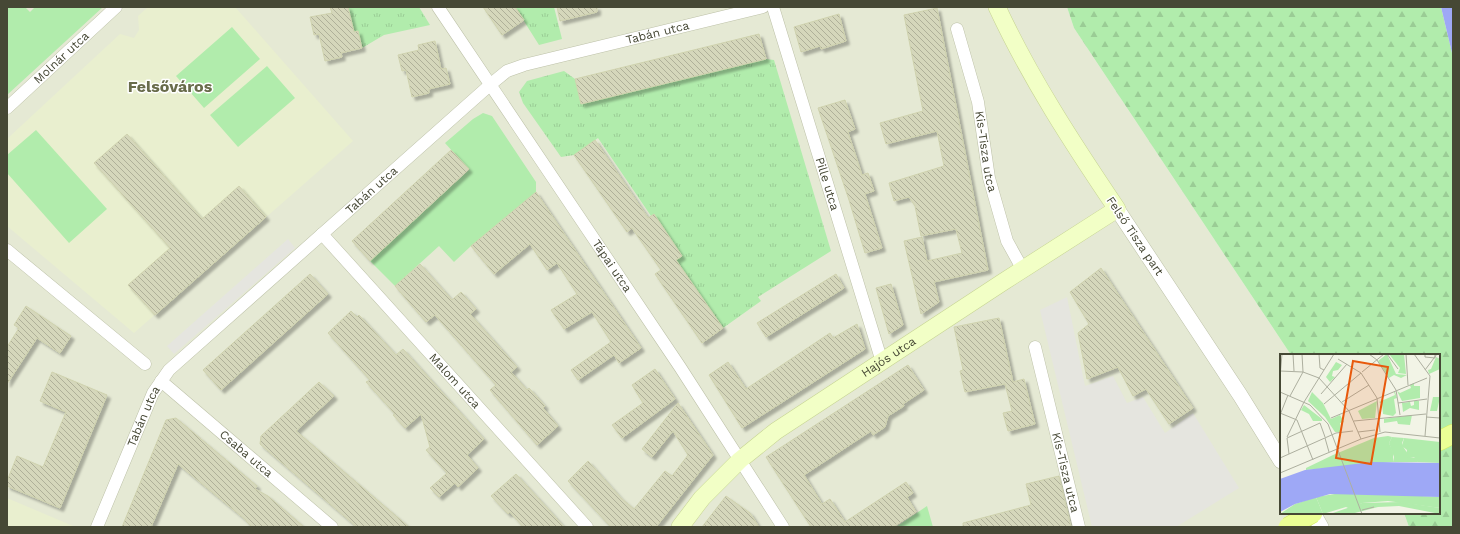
<svg xmlns="http://www.w3.org/2000/svg" width="1460" height="534" viewBox="0 0 1460 534" font-family="'Work Sans',sans-serif">
  <style>
    .residential { fill: #e5e9d4 }
    .education { fill: #e9efcf }
    .grass { fill: #b1ecac }
    .forest { fill: url(#forest-firs) }
    .park { fill: url(#park-tufts) }
    .parking { fill: #e5e5df }
    .water { fill: #9ea8f6 }
    .building { fill: url(#building-back-hatch); stroke: #cfd2ae; filter: url(#shadow) }
    .lines { fill: none; stroke-linecap: round; stroke-linejoin: round }
    .minor-casing { stroke: #bdc1a8; stroke-width: 13 }
    .tertiary-casing { stroke: #bdc1a8; stroke-width: 16 }
    .secondary-casing { stroke: #c6d491; stroke-width: 18 }
    .primary-casing { stroke: #d3ed5c; stroke-width: 20 }
    .minor { stroke: #fff; stroke-width: 12 }
    .tertiary { stroke: #fff; stroke-width: 15 }
    .secondary { stroke: #f2ffc6; stroke-width: 17 }
    .primary { stroke: #ebff95; stroke-width: 19 }
    .primary-bridge-casing { stroke: #d3ed5c; stroke-width: 20; stroke-linecap: butt }
    .primary-bridge { stroke: #ebff95; stroke-width: 19 }
    .labels { text-anchor: middle; dominant-baseline: central; stroke-width: 3; stroke-linejoin: round; paint-order: stroke }
    .street-label { font-size: 12px; fill: #464835; stroke: #fff }
    .district-label { font-size: 16px; font-weight: bold; fill: #696c4b; stroke: #fff }
    .inset-road { fill: none; stroke: #adaf9f; stroke-width: 1 }
    .view { fill: #e8590c; fill-opacity: 0.15; stroke: #e8590c; stroke-width: 2 }
    .inset-edge { fill: none; stroke: #464835; stroke-width: 2 }
  </style>
  <defs>
    <pattern id="forest-firs" width="22" height="20" patternUnits="userSpaceOnUse"><rect width="22" height="20" fill="#b1ecac"/><path d="M5 1l3.5 6h-7zM16 11l3.5 6h-7z" fill="#9acc95"/></pattern>
    <pattern id="park-tufts" width="24" height="20" patternUnits="userSpaceOnUse"><rect width="24" height="20" fill="#b1ecac"/><path d="M3 7l-1-3M5 7V3M7 7l1-3M15 17l-1-3M17 17v-4M19 17l1-3" fill="none" stroke="#9acc95"/></pattern>
    <pattern id="building-back-hatch" width="6" height="6" patternUnits="userSpaceOnUse"><rect width="6" height="6" fill="#d5d7bb"/><path d="M-1 5l2 2M0 0l6 6M5-1l2 2" fill="none" stroke="#afb099"/></pattern>
    <filter id="shadow"><feDropShadow dx="3.5" dy="3.5" stdDeviation="1" flood-color="#0004"/></filter>
  </defs>
  <rect width="100%" height="100%" fill="#f2f4e6"/>
  <path class="residential" d="M7,7H1067L1074,28L1291,355H1281V513H1404L1409,527H7Z"/>
  <path class="education" d="M148,7H235L353,141L134,333L7,226V139L120,34L134,38L139,30L138,16Z
    M7,498L73,526V527H7Z"/>
  <path class="grass" d="M7,7H25L30,12L35,7H103L7,95Z
    M232,27L260,59L204,108L176,76Z
    M267,66L295,98L238,147L210,115Z
    M483,113L492,116L536,182V192L471,246L454,262L439,246L395,286L370,261L469,170L445,143L473,119Z
    M36,130L107,209L69,243L7,173V155Z
    M927,506L933,527H896Z"/>
  <path class="forest" d="M1067,7H1441L1453,57V527H1409L1404,513H1439V355H1291L1074,28Z"/>
  <path class="park" d="M348,7H419L430,25L384,35L362,48L358,31L354,32Z
    M515,7H554L562,39L539,45Z
    M766,59L774,60L831,251L758,297L761,301L723,328L676,260L682,256L654,214L651,216L598,138L574,155L561,157L523,103L519,92L527,81L564,71L575,79L581,104Z"/>
  <path class="parking" d="M288,239L295,248L174,354L167,346Z
    M1067,297L1085,386L1113,376L1127,403L1143,397L1165,433L1193,413L1239,488L1176,527H1092L1040,310Z"/>
  <path class="water" d="M1441,7H1453V57Z"/>
  <path class="building" d="M330,7H348L354,32L358,31L362,48L341,53L342,57L325,61L319,34L314,35L310,17L332,13Z
    M483,7H515L524,20L502,35Z
    M557,7H597V12L560,21Z
    M937,8L988,270L934,282L939,302L921,314L904,241L922,237L927,261L962,253L956,229L921,236L915,206L909,197L894,201L889,183L944,166L937,131L886,144L880,123L923,111L904,15Z
    M839,14L846,41L821,49L820,46L801,52L794,27Z
    M759,34L766,59L581,104L575,79Z
    M435,41L441,69L446,68L450,84L429,89V93L412,97L406,70L402,71L398,55L419,50L418,45Z
    M845,100L855,129L848,132L862,175L868,173L874,191L865,194L882,248L865,253L849,200L818,108Z
    M127,134L202,219L239,186L266,217L155,315L128,285L170,248L94,163Z
    M595,140L648,218L654,214L682,256L676,260L723,328L702,343L655,274L661,270L632,228L627,232L574,155Z
    M451,150L469,169L370,261L352,241Z
    M536,192L641,348L619,363L614,355L578,380L571,370L611,342L592,312L564,329L551,310L577,294L557,263L547,270L530,244L494,274L471,246Z
    M420,264L452,300L461,292L476,309L470,314L517,367L511,372L527,390L529,388L545,406L543,408L558,426L537,445L490,390L496,385L435,315L426,322L395,286Z
    M1101,268L1193,408L1169,424L1146,389L1133,396L1118,367L1087,379L1078,333L1089,324L1070,292Z
    M310,274L328,294L221,390L203,370Z
    M836,274L844,288L766,337L757,323Z
    M891,284L903,325L889,334L876,288Z
    M26,306L71,336L60,353L37,338L7,384V347L19,328L14,325Z
    M351,311L357,317L359,315L396,355L403,349L484,439L467,455L478,468L458,487L455,483L439,497L430,488L447,473L426,450L430,447L421,414L405,428L393,415L395,414L366,382L370,380L328,333Z
    M999,318L1013,382L1024,379L1035,424L1008,431L1003,413L1012,411L1005,384L965,392L960,371L963,370L954,327Z
    M857,324L865,349L742,428L709,375L728,362L746,389L830,333L833,338Z
    M908,365L924,390L903,404L904,406L888,416L885,427L873,435L871,431L804,475L822,504L830,499L845,522L906,482L913,493L907,497L916,512L893,527H811L766,457Z
    M655,369L675,399L622,438L612,425L643,403L632,385Z
    M52,372L107,395L60,508L7,486V481L17,456L43,467L66,412L40,401Z
    M319,382L334,396L296,431L409,527H357L260,444L261,436Z
    M678,403L713,455L656,527H611L568,481L588,461L621,498L634,509L665,471L672,476L688,455L673,431L652,457L642,449Z
    M176,418L257,486L255,489L268,496L304,527H252L246,521V520L178,464L151,527H122L166,420Z
    M516,474L549,510L564,527H523L510,512L508,514L491,496Z
    M1059,476L1071,527H963V523L1031,505L1026,484Z
    M726,496L750,513L759,527H702Z"/>
  <g class="lines">
    <g class="minor-casing">
      <g id="minor">
        <path id="s1" d="M438,7L680,367L783,527"/>
        <path id="s2" d="M773,7L882,362"/>
        <path id="s3" d="M957,29L978,102L989,178L1007,241L1023,270"/>
        <path id="s4" d="M7,108L116,7"/>
        <path id="s5" d="M322,234L587,527"/>
        <path d="M7,250L145,364"/>
        <path id="s6" d="M1035,347L1079,527"/>
        <path id="s7" d="M161,381L332,527"/>
        <path id="s8" d="M97,527L153,393L169,370L491,84L507,71L524,65L763,7"/>
      </g>
    </g>
    <g class="tertiary-casing">
      <path id="tertiary" d="M1117,209L1240,395L1281,461
        M1313,513L1321,527"/>
    </g>
    <g class="secondary-casing">
      <g id="secondary">
        <path id="s9" d="M680,527L702,498L740,460L776,431L1003,282L1117,209C1073,144 1030,78 997,7"/>
      </g>
    </g>
    <g class="primary-casing">
      <path id="primary" d="M1439,441L1453,434"/>
    </g>
    <use href="#minor" class="minor"/>
    <use href="#tertiary" class="tertiary"/>
    <use href="#secondary" class="secondary"/>
    <use href="#primary" class="primary"/>
    <g class="primary-bridge-casing">
      <path id="primary-bridge" d="M1288,527L1313,513"/>
    </g>
    <use href="#primary-bridge" class="primary-bridge"/>
  </g>
  <g class="labels">
    <g class="street-label">
      <text stroke="none"><textPath href="#s8" startOffset="780">Tabán utca</textPath></text>
      <text stroke="none"><textPath href="#s4" startOffset="74">Molnár utca</textPath></text>
      <text stroke="none"><textPath href="#s3" startOffset="126">Kis-Tisza utca</textPath></text>
      <text stroke="none"><textPath href="#s2" startOffset="185">Pille utca</textPath></text>
      <text stroke="none"><textPath href="#s8" startOffset="444">Tabán utca</textPath></text>
      <text transform="translate(1135 236) rotate(56)">Felső Tisza part</text>
      <text stroke="none"><textPath href="#s1" startOffset="312">Tápai utca</textPath></text>
      <text stroke="none"><textPath href="#s9" startOffset="271">Hajós utca</textPath></text>
      <text stroke="none"><textPath href="#s5" startOffset="198">Malom utca</textPath></text>
      <text stroke="none"><textPath href="#s8" startOffset="120">Tabán utca</textPath></text>
      <text stroke="none"><textPath href="#s7" startOffset="112">Csaba utca</textPath></text>
      <text stroke="none"><textPath href="#s6" startOffset="129">Kis-Tisza utca</textPath></text>
    </g>
    <g class="district-label">
      <text x="170" y="86">Felsőváros</text>
    </g>
  </g>
  <g transform="translate(1280 354)">
    <rect width="160" height="160" fill="#f2f4e6"/>
    <path d="M107,0L116,20L127,21L121,24L114,21L109,24L98,7ZM156,3L160,5V15L149,20L148,16L151,15ZM32,38L43,49L51,65L60,61L64,68L60,69L61,78H55L45,63L28,47ZM153,43H160L157,57H150ZM24,51L42,65V67H33L29,60L21,56ZM112,83L124,84L122,89L124,94L130,103L137,104L138,108H113L114,103L109,89ZM121,148L160,154V160L119,152L98,153L71,160H50L82,149Z" fill="#b1ecac"/>
    <path d="M108,82L112,83L109,89L113,98V108L26,116V114L53,101L94,84ZM124,84L160,88V109L138,108L134,103L126,104L127,96L122,92ZM67,138L160,143V154L108,147L82,149L70,155L66,153L43,160L36,143Z" fill="#b1ecac"/>
    <path d="M109,0H124L126,20L118,19L120,14ZM56,8L62,11L58,16L53,17L52,22L55,23L50,28L46,23ZM134,29V32H140V44L122,47L117,37L120,39L131,34L130,31ZM114,38H115L117,44L114,45L116,59L113,62L103,60L102,50L99,48L115,41ZM97,47L95,64L82,65L78,57ZM134,47H139V56L130,54L123,58L122,49L130,48L131,52L134,51ZM132,61L130,71L118,70L117,67L104,69V65ZM36,143L43,160H0L15,150Z" fill="#b1ecac"/>
    <path d="M92,108L160,109V143L50,140L15,150L0,158V125L25,116Z" fill="#9ea8f6"/>
    <path class="inset-road" d="M13,0L14,17M39,0L40,14L44,16M89,0L97,6L116,36L120,61M107,0L118,15M126,0L128,31M134,0L150,22L145,82M145,0V3L155,4V0M58,5L81,19L97,44L100,78M145,16L157,0M0,17L23,18L39,24L54,0M82,18L104,0M0,23L2,0M0,38L30,51L48,70L82,160M41,40L67,10M10,42L23,18L22,0M24,48L39,24L69,57L81,85L105,78L160,84M62,48L89,31M118,49L147,45M44,50L81,19M0,59L17,66L33,106M0,61L8,41M146,63L160,64M51,64L147,24M74,67L146,60M78,78L95,76M7,83L24,48M7,84L40,69L45,83M7,84L9,100M45,84L49,98M0,104L56,79L73,77M0,119L81,85M82,156L94,153"/>
    <path class="view" d="M73,7L108,13L91,110L56,104Z"/>
    <rect width="160" height="160" class="inset-edge"/>
  </g>
  <rect width="1460" height="534" fill="none" stroke="#464835" stroke-width="16"/>
</svg>
